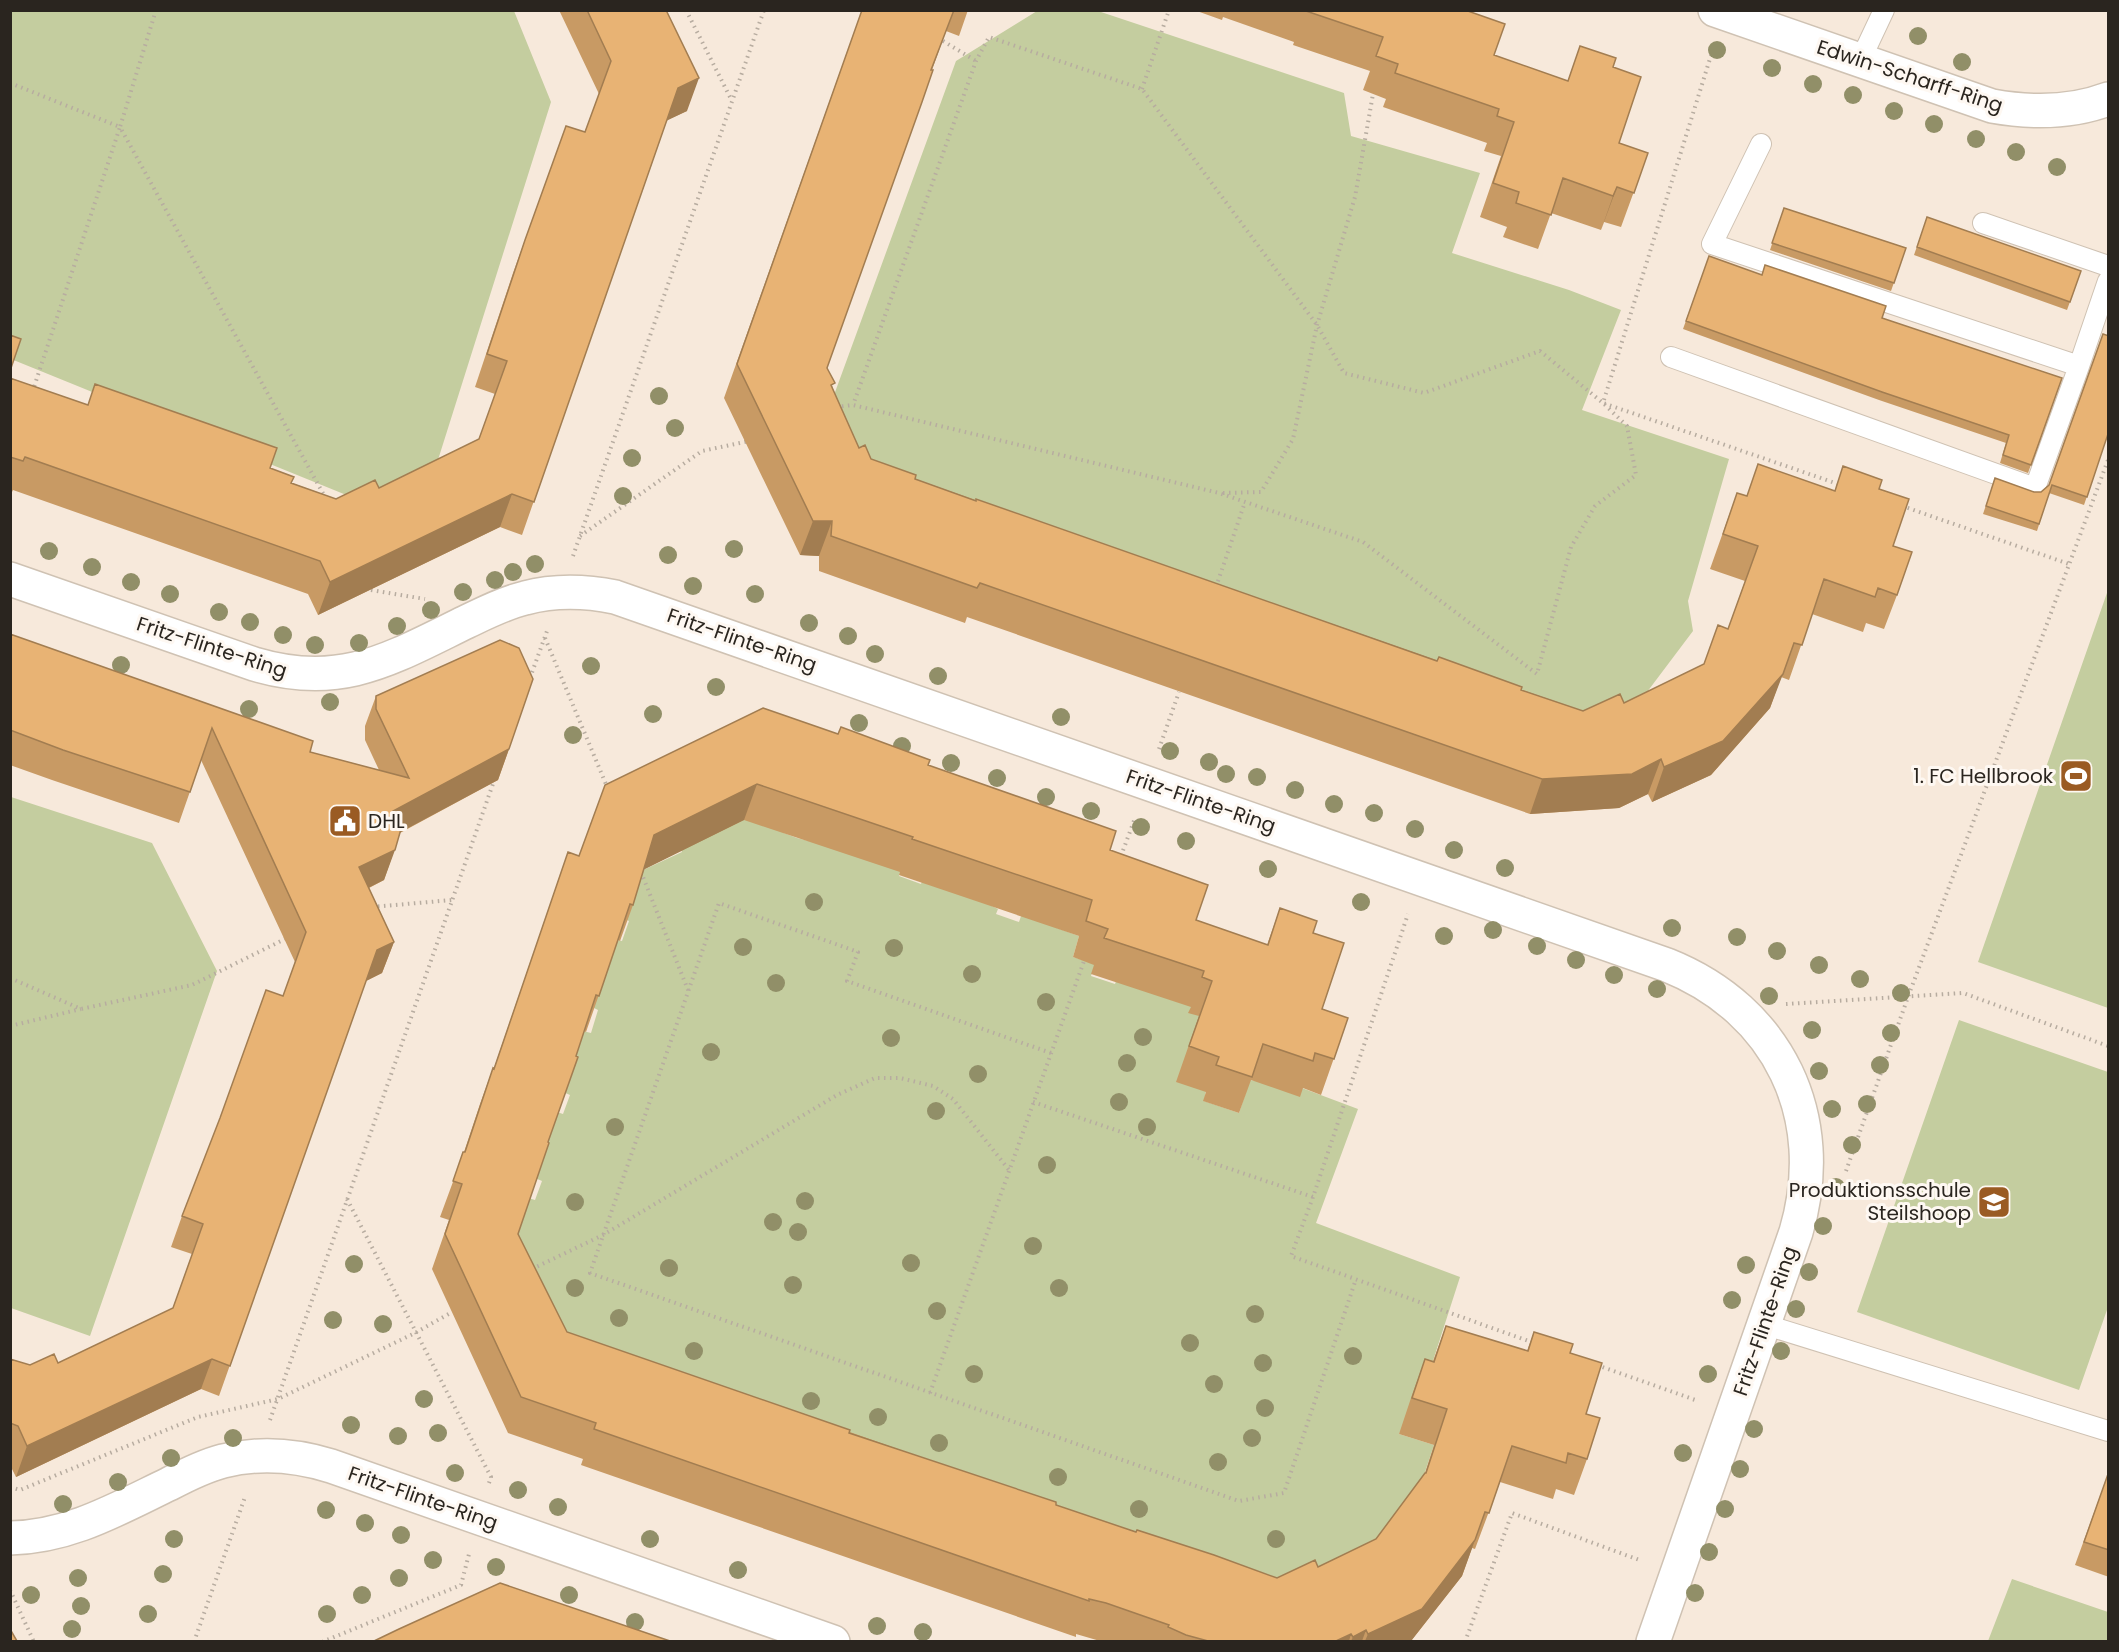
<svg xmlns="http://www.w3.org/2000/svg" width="2119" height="1652" viewBox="0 0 2119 1652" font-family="Poppins,sans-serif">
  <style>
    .green { fill: #c4cd9f }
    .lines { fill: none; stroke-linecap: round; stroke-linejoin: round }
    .lane-casing { stroke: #cfc2b3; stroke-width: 22 }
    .street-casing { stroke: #cfc2b3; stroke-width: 36 }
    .path { stroke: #b7aca0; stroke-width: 4; stroke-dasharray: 1.5 4.5; stroke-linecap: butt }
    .lane { stroke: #fff; stroke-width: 20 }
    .street { stroke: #fff; stroke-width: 33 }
    .tree { fill: #918f68 }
    .wall { fill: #c89a64 }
    .shaded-wall { fill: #a27d51 }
    .building { fill: #e8b374; stroke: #a27d51; stroke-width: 1.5 }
    .labels { text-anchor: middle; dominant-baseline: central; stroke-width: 6; stroke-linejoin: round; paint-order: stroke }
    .street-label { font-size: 20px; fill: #2a251f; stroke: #fef8f2 }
    .poi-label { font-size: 20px; fill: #2a251f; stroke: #fef8f2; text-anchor: end }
  </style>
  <rect width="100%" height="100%" fill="#f7e9db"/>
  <path class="green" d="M10,11H514L551,102L437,463L366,503L11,359Z
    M1037,11H1098L1344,93L1351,136L1480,173L1452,253L1569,290L1621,310L1582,410L1729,459L1688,601L1693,631L1635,708L1524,714L868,471L834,395L956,61Z
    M2108,590V1008L1978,962Z
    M11,797L152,843L217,971L90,1336L11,1308Z
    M750,816L786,829L784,833L797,838L903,865L899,876L921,884L925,873L998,909L996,914L1019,922L1024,907L1057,928L1079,936L1073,957L1095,964L1091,976L1115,984L1120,971L1170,992L1220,1024L1204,1101L1239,1113L1250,1080L1302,1088L1358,1109L1316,1223L1460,1277L1421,1398L1399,1434L1434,1445L1420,1487L1326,1608L614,1387L505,1269L525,1197L535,1200L542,1181L535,1178L557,1112L563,1114L570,1095L563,1092L583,1031L591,1033L598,1010L592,1007L617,940L622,941L629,921L621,917L641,871L682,852L680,847Z
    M1959,1020L2108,1072V1307L2079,1390L1857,1312Z
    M2012,1579L2108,1612V1641H1988Z"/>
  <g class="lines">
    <g class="lane-casing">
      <path id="lane" d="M1860,61L1884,10
        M1761,144L1712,244L2079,366L2108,281
        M1983,223L2108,266
        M1671,357L2035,488L2079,366
        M1763,1324L2108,1431"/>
    </g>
    <g class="street-casing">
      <path id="street" d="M1715,10L1992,106C2031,113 2071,113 2108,99
        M10,579L254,664C341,690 390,659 466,622C485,613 504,603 525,598C555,590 585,591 615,597L1667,965C1779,1010 1830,1117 1796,1232L1653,1642
        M10,1538C69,1537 117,1509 169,1484C186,1475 204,1466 223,1461C260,1452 296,1455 331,1466L833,1642"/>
    </g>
    <path class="path" d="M156,10L120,127L325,497
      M686,10L732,101
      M943,41L976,61
      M1713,49L1603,403L1841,485
      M10,83L120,127L33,390
      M1142,89L1169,10
      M836,407L853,405L1219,493L1363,542L1537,674L1571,547L1595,506L1636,475L1627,426L1603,403L1540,351L1424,393L1344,373L1317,325L1142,89L989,37L976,61L853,405
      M1223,493L1261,492L1293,439L1317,325L1355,197L1373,94
      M1902,506L2069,564
      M580,536L702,451L749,441
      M573,556L764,10
      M1216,587L1245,502
      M371,590L425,599
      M545,638L608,789
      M530,678L547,631
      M1159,749L1179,692
      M1121,856L1135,818
      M641,872L688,990
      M372,907L452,900
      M10,978L81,1009L192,985L285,939
      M1786,1004L1963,993L2108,1046
      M10,1026L81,1009
      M1051,1053L847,981L858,952L719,903L590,1273L1239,1501L1284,1493L1356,1279
      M1033,1102L1313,1197L1408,914
      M1846,1171L1908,997L2108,460
      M1313,1197L1291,1256L1534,1343
      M347,1199L491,1477L489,1483
      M532,1269L603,1235L837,1095L875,1078H900L933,1086L953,1099L1009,1170
      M1597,1365L1698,1401
      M930,1393L1084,961
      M270,1420L495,778
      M10,1487L20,1490L198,1417L278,1399L415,1333L452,1312
      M10,1590L34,1642
      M194,1642L245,1497
      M322,1642L461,1585L469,1554
      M1465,1642L1512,1513L1642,1561"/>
    <use href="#lane" class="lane"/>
    <use href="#street" class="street"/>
  </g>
  <g class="tree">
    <circle cx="1918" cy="36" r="9"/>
    <circle cx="1717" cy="50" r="9"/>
    <circle cx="1962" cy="62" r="9"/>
    <circle cx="1772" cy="68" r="9"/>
    <circle cx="1813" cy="84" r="9"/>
    <circle cx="1853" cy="95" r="9"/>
    <circle cx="1894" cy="111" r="9"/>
    <circle cx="1934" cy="124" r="9"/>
    <circle cx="1976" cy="139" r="9"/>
    <circle cx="2016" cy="152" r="9"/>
    <circle cx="2057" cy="167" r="9"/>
    <circle cx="659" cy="396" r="9"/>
    <circle cx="675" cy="428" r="9"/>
    <circle cx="632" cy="458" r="9"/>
    <circle cx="623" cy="496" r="9"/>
    <circle cx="734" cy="549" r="9"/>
    <circle cx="49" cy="551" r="9"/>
    <circle cx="668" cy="555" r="9"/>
    <circle cx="535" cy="564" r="9"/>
    <circle cx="92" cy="567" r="9"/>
    <circle cx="513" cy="572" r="9"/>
    <circle cx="495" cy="580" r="9"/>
    <circle cx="131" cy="582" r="9"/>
    <circle cx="693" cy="586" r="9"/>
    <circle cx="463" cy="592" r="9"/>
    <circle cx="170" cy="594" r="9"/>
    <circle cx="755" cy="594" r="9"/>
    <circle cx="431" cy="610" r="9"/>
    <circle cx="219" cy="612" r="9"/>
    <circle cx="250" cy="622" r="9"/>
    <circle cx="809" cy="623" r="9"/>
    <circle cx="397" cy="626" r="9"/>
    <circle cx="283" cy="635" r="9"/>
    <circle cx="848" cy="636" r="9"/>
    <circle cx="359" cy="643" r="9"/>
    <circle cx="315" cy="645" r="9"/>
    <circle cx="875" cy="654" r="9"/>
    <circle cx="121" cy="665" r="9"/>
    <circle cx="591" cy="666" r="9"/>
    <circle cx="938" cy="676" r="9"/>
    <circle cx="716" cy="687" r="9"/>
    <circle cx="330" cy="702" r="9"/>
    <circle cx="249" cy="709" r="9"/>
    <circle cx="653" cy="714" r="9"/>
    <circle cx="1061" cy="717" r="9"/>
    <circle cx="859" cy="723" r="9"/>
    <circle cx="573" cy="735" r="9"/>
    <circle cx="902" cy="746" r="9"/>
    <circle cx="1170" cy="751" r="9"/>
    <circle cx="1209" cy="762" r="9"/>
    <circle cx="951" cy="763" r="9"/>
    <circle cx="1226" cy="774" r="9"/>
    <circle cx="1257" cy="777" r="9"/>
    <circle cx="997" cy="778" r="9"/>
    <circle cx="1295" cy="790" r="9"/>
    <circle cx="1046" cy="797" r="9"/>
    <circle cx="1334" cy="804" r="9"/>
    <circle cx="1091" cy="811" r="9"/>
    <circle cx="1374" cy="813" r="9"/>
    <circle cx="1141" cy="827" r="9"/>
    <circle cx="1415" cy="829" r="9"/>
    <circle cx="1186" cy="841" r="9"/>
    <circle cx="1454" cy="850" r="9"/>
    <circle cx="1505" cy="868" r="9"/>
    <circle cx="1268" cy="869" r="9"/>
    <circle cx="814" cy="902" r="9"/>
    <circle cx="1361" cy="902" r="9"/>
    <circle cx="1672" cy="928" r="9"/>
    <circle cx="1493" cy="930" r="9"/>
    <circle cx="1444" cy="936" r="9"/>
    <circle cx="1737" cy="937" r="9"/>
    <circle cx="1537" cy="946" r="9"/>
    <circle cx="743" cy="947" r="9"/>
    <circle cx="894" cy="948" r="9"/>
    <circle cx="1777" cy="951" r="9"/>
    <circle cx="1576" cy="960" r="9"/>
    <circle cx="1819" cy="965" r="9"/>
    <circle cx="972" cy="974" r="9"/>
    <circle cx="1614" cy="975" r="9"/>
    <circle cx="1860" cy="979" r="9"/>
    <circle cx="776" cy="983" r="9"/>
    <circle cx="1657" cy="989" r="9"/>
    <circle cx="1901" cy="993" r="9"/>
    <circle cx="1769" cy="996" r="9"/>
    <circle cx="1046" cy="1002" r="9"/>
    <circle cx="1812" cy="1030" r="9"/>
    <circle cx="1891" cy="1033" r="9"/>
    <circle cx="1143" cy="1037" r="9"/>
    <circle cx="891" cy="1038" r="9"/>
    <circle cx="711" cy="1052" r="9"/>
    <circle cx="1127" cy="1063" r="9"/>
    <circle cx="1880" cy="1065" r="9"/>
    <circle cx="1819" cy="1071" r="9"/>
    <circle cx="978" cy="1074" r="9"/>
    <circle cx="1119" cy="1102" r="9"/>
    <circle cx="1867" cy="1104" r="9"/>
    <circle cx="1832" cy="1109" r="9"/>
    <circle cx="936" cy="1111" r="9"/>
    <circle cx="615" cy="1127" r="9"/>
    <circle cx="1147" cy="1127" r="9"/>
    <circle cx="1852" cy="1145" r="9"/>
    <circle cx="1047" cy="1165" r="9"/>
    <circle cx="1836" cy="1187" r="9"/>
    <circle cx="805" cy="1201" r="9"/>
    <circle cx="575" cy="1202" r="9"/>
    <circle cx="773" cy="1222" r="9"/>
    <circle cx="1823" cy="1226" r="9"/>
    <circle cx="798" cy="1232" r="9"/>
    <circle cx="1033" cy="1246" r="9"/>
    <circle cx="911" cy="1263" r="9"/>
    <circle cx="354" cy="1264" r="9"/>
    <circle cx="1746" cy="1265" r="9"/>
    <circle cx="669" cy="1268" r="9"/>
    <circle cx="1809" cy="1272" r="9"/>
    <circle cx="793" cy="1285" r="9"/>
    <circle cx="575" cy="1288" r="9"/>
    <circle cx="1059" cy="1288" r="9"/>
    <circle cx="1732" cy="1300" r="9"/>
    <circle cx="1796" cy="1309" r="9"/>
    <circle cx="937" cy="1311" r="9"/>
    <circle cx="1255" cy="1314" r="9"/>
    <circle cx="619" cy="1318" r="9"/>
    <circle cx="333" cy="1320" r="9"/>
    <circle cx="383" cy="1324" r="9"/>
    <circle cx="1190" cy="1343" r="9"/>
    <circle cx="694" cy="1351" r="9"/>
    <circle cx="1781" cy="1351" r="9"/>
    <circle cx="1353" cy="1356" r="9"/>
    <circle cx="1263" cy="1363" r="9"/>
    <circle cx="974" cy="1374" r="9"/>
    <circle cx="1708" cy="1374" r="9"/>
    <circle cx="1214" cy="1384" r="9"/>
    <circle cx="424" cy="1399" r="9"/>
    <circle cx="811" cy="1401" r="9"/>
    <circle cx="1265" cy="1408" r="9"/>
    <circle cx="878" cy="1417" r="9"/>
    <circle cx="351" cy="1425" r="9"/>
    <circle cx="1754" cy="1429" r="9"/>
    <circle cx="438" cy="1433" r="9"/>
    <circle cx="398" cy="1436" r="9"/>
    <circle cx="233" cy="1438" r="9"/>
    <circle cx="1252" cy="1438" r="9"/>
    <circle cx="939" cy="1443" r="9"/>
    <circle cx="1683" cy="1453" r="9"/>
    <circle cx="171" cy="1458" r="9"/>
    <circle cx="1218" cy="1462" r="9"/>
    <circle cx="1740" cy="1469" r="9"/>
    <circle cx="455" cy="1473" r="9"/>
    <circle cx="1058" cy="1477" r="9"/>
    <circle cx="118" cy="1482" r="9"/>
    <circle cx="518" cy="1490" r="9"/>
    <circle cx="63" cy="1504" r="9"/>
    <circle cx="558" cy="1507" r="9"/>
    <circle cx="1139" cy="1509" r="9"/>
    <circle cx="1725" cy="1509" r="9"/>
    <circle cx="326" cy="1510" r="9"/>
    <circle cx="365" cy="1523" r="9"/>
    <circle cx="401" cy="1535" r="9"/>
    <circle cx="174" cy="1539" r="9"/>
    <circle cx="650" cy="1539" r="9"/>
    <circle cx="1276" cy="1539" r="9"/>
    <circle cx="1709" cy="1552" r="9"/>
    <circle cx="433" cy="1560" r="9"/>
    <circle cx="496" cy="1567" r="9"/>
    <circle cx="738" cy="1570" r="9"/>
    <circle cx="163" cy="1574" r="9"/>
    <circle cx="78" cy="1578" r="9"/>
    <circle cx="399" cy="1578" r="9"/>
    <circle cx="1695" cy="1593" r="9"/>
    <circle cx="31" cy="1595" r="9"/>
    <circle cx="362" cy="1595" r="9"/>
    <circle cx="569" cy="1595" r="9"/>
    <circle cx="81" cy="1606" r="9"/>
    <circle cx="148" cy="1614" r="9"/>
    <circle cx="327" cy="1614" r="9"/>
    <circle cx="635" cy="1622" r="9"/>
    <circle cx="877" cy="1626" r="9"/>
    <circle cx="72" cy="1629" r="9"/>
    <circle cx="923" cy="1632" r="9"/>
  </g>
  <path class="wall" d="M559,10H666L687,111L667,120L522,535L500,527L318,615L308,594L13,490L11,494H10V378L270,468L292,483L336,499L379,488L479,439L495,394L475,387L513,273L566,126L585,132L599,94Z
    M862,10H968L959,36L946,31L932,70L827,368L833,389L859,448L871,459L915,479L1583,711L1624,703L1704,664L1728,629L1745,581L1710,569L1737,493L1746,496L1879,489L1893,546L1897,595L1884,629L1866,623L1863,632L1812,614L1789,680L1781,677L1770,708L1711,775L1652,802L1648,794L1619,808L1530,814L967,617L965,623L819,571V556L800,555L724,398Z
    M1194,10H1465L1494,55L1568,81L1580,46L1613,67L1619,143L1648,153L1621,227L1604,222L1601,230L1551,213L1538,249L1503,237L1507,227L1480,217L1501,156L1484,151L1487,143L1383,107L1386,99L1363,90L1370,71L1293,45L1294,42L1223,17L1222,20Z
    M1784,208L1906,248L1891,291L1770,250Z
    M1927,217L2081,271L2067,310L1914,255Z
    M1709,256L1882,318L2062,378L2028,473L2000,463L2006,443L1879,400L1683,329Z
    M2109,431L2084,505L2049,493L2037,531L1983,514L1995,478L2034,492H2041Z
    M10,634L310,752L379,770L365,740V726L376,696L509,749L498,780L400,833L384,880L369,888L394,942L382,973L366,981L219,1396L201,1389L16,1477L10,1465V1359L30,1365L58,1363L173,1308L192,1254L171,1247L182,1216L283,996L295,962L201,760L179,823L52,780L10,765Z
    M928,765L1110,850L1196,920L1267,945L1280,908L1313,933L1322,1009L1348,1018L1321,1095L1303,1088L1300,1097L1251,1080L1239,1113L1203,1101L1206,1092L1176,1082L1199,1016L1188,1013L1191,1007L1091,974L1094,965L1073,957L1079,936L899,875L900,872L744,820L644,869L633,905L620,941L618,940L586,1032L584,1031L518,1234L567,1332L1056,1505L1136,1532L1277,1578L1318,1567L1376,1539L1425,1473L1434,1445L1399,1434L1412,1395L1425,1359L1433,1361L1446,1326L1527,1351L1534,1332L1570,1353L1586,1414L1587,1459L1574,1495L1556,1489L1553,1499L1500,1482L1475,1549L1472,1548L1462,1576L1411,1641H1100L1076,1634V1637L581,1465L583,1459L508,1433L432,1269L449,1220L440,1217L464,1152L480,1104L493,1068H494L568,852L579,856L605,785Z
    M2108,1474H2109V1577L2075,1565Z"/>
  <path class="shaded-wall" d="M699,78L687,111L666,121L678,88Z
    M1617,187L1604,222L1601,230L1613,196Z
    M512,494L500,527L318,615L330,582Z
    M813,521H832L819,556L800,555Z
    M1783,674L1770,708L1711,775L1652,802L1664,767Z
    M509,749L498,780L382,842L393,811Z
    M1661,759L1648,794L1619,808L1530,814L1542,779Z
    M757,784L744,820L641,871L654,835Z
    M395,850L384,880L348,898L359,867Z
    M394,942L382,973L366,981L377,950Z
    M212,1359L201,1389L16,1477L27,1446Z
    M1475,1540L1462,1576L1411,1641H1365L1368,1634Z
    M1366,1630L1362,1641H1351L1353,1637Z
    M1351,1634L1349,1641H1336Z"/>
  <path class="building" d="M587,10H666L699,78L678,88L534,502L512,494L330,582L320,561L25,457L23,461L10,457V378L88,405L95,384L277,448L270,468L294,477L291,483L336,499L375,480L379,488L479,439L507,361L487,354L525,240L566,126L585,132L611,61Z
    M862,10H954L931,70H933L922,102L827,368L835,383L831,385L859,448L865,445L871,459L916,475L915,479L976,501V499L1437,661L1439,657L1522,687L1521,690L1583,711L1620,694L1624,703L1704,664L1718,625L1728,629L1758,546L1723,534L1737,493L1747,496L1758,464L1835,491L1843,466L1882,480L1879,489L1909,499L1893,546L1912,552L1897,595L1878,588L1875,597L1824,579L1802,645L1794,643L1783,674L1723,741L1664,767L1661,759L1632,774L1542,779L980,583L977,588L831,536L832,521H813L737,364Z
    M1465,10L1505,24L1494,55L1568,81L1580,46L1616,58L1613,67L1641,77L1619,143L1648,153L1634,193L1617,187L1613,196L1563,178L1551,215L1516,203L1519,192L1493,183L1514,122L1497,116L1499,109L1395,73L1398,64L1376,56L1383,37L1306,11Z
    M1784,208L1906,248L1894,283L1772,243Z
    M1927,217L2081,271L2070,302L1917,247Z
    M1709,256L1762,275L1765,265L1886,306L1882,318L2062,378L2031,465L2003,455L2009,435L1882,392L1686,321Z
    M2103,334L2109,336V431L2087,497L2052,485L2039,524L1986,506L1995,478L2034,492H2041L2049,485Z
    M10,335L21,339L10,371Z
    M10,634L313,741L310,752L409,778L376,709V696L500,640L519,648L533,679L509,749L393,811L401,829L395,850L359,867L394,942L377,950L230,1366L212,1359L27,1446L18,1426L10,1423V1359L30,1365L54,1354L58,1363L173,1308L203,1224L182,1216L220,1118L266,990L283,996L306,932L212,728L190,792L63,750L10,730Z
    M763,708L838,734L841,727L930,760L928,765L1116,831L1110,850L1208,885L1196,920L1268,945L1280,908L1317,921L1313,933L1344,943L1322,1009L1348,1018L1334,1059L1315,1053L1313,1061L1263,1044L1252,1077L1216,1065L1219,1057L1189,1046L1212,981L1202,977L1204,971L1104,938L1108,929L1086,921L1092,900L912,839L913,837L757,784L654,835L633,905L630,904L599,996L596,995L576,1056L578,1057L548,1142L549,1143L518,1234L567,1332L850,1430L849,1433L1056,1502V1505L1136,1532L1137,1530L1214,1555L1277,1578L1315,1560L1318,1567L1376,1539L1425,1473H1426L1447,1409L1412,1398L1425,1359L1434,1362L1446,1326L1528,1351L1534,1332L1573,1344L1570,1353L1602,1363L1586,1414L1600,1418L1587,1459L1568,1453L1566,1463L1512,1446L1489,1513L1485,1512L1475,1540L1422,1609L1368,1634L1366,1630L1353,1637L1351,1634L1336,1641H1208L1186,1635L1168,1627L1169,1625L1106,1603L1089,1599V1601L1022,1578L594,1429L596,1423L521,1397L445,1234L462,1184L453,1181L463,1152H465L493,1068L494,1069L568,852L579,856L605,785Z
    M2108,1474H2109V1550L2084,1542Z
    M500,1583L670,1641H374L399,1629Z
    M10,1629L17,1641H10Z"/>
  <defs>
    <g id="stadium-square" transform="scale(1.725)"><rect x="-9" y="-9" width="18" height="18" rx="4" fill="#9a5b23" stroke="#fef8f2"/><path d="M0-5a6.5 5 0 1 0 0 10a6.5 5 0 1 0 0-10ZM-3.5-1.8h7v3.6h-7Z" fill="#fff"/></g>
    <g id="civic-square" transform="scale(1.725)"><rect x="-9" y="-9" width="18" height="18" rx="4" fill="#9a5b23" stroke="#fef8f2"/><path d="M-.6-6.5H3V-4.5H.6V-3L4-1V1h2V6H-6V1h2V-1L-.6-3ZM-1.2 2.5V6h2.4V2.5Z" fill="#fff"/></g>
    <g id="school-square" transform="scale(1.725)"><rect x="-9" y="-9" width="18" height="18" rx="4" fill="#9a5b23" stroke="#fef8f2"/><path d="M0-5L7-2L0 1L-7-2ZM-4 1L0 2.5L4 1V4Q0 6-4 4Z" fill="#fff"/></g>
  </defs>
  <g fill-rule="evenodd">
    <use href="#stadium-square" x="2076" y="776"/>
    <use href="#civic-square" x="345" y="821"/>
    <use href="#school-square" x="1994" y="1202"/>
  </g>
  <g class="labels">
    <g class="street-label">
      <text transform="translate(1910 76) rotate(18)">Edwin-Scharff-Ring</text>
      <text transform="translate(742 640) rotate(19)">Fritz-Flinte-Ring</text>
      <text transform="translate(212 647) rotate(18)">Fritz-Flinte-Ring</text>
      <text transform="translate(1201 801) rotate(19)">Fritz-Flinte-Ring</text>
      <text transform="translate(1765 1321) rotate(-71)">Fritz-Flinte-Ring</text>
      <text transform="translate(423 1498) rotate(19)">Fritz-Flinte-Ring</text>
    </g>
    <g class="poi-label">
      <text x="2053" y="776">1. FC Hellbrook</text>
      <text x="368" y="821" text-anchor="start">DHL</text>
      <text x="1971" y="1190">Produktionsschule<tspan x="1971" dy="23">Steilshoop</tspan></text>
    </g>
  </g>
  <rect width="2119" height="1652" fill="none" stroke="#2a251f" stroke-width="24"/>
</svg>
